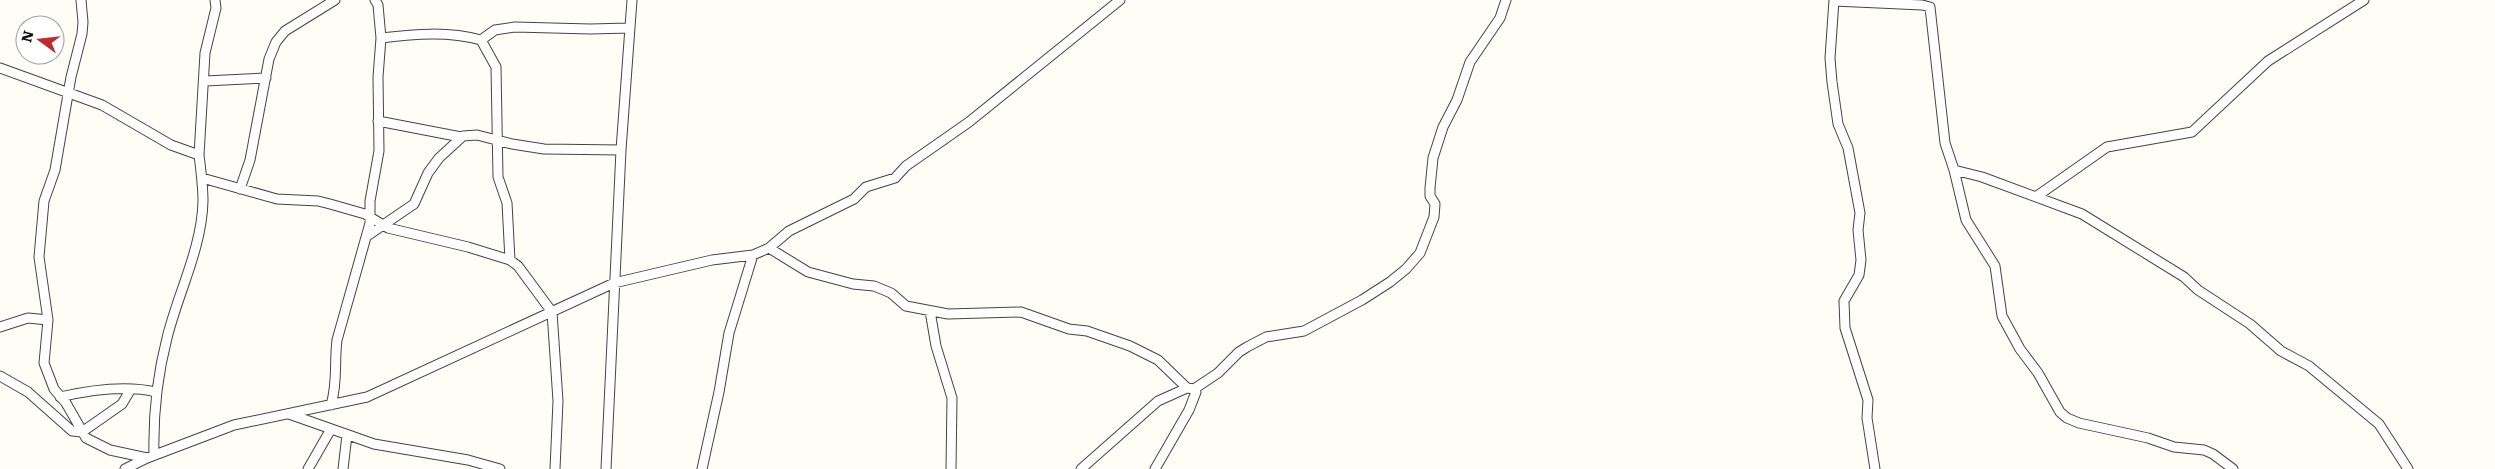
<svg xmlns="http://www.w3.org/2000/svg" width="2495" height="469" viewBox="0 0 2495 469" font-family="Literata,serif">
  <style>
    .lines { fill: none; stroke-linecap: round; stroke-linejoin: round }
    .street-casing { stroke: #444; stroke-width: 11 }
    .street { stroke: #fff; stroke-width: 9 }
  </style>
  <rect width="100%" height="100%" fill="#fffdf5"/>
  <g class="lines">
    <g class="street-casing">
      <path id="street" d="M81,0L83,22L82,34L71,77L55,170L44,201L39,257L48,320L44,363L54,389L66,403L86,438L110,450L147,458
        M1834,0L1830,58L1832,82L1838,124L1848,148L1860,213L1858,230L1861,260L1859,275L1844,301L1845,328L1868,400L1867,418L1875,469
        M1834,1L1922,5L1930,7L1945,143L1954,170L1982,177L2082,214L2184,277L2198,290L2250,324L2281,351L2309,366L2379,424L2408,469
        M381,38C415,34 448,31 481,40L496,67L498,177L507,203L510,260
        M481,40L495,30L515,27L590,29L630,28
        M0,68L102,105L171,145L199,155C201,171 203,186 203,201C202,248 178,293 167,338C157,377 153,415 154,455
        M205,81L266,78
        M378,121L461,137
        M199,155L205,53L216,8L215,0
        M1954,170L1966,220L1995,266L2002,316L2020,349L2038,373L2060,412L2067,418L2079,423L2148,438L2174,447L2204,450L2213,454L2233,469
        M202,178L277,199L318,201L330,204L365,214L388,228L468,247L510,260L518,266L552,312L558,401L555,469
        M240,189L250,160L269,59L276,42L285,31L335,0
        M2037,196L2107,147L2192,132L2268,61L2364,0
        M367,236L414,204L428,173L439,158L463,136L477,135L512,144L544,149L621,150
        M769,248L808,272L853,284L874,286L891,293L906,306L948,314L1021,312L1069,329L1087,331L1130,346L1158,360L1187,388L1194,389L1218,373L1239,352L1247,347L1266,337L1304,331L1362,300L1390,282L1406,269L1420,253L1434,217L1435,204L1430,196V188L1433,158L1443,127L1457,100L1470,62L1500,18L1506,0
        M930,311L936,346L952,398L951,469
        M0,327L28,318L48,320
        M0,376L28,392L72,431L82,432L122,404L131,389
        M60,397C90,390 126,385 156,392
        M331,405C338,381 334,364 337,340L370,223V201L379,151L378,77L381,38L378,5L375,0
        M289,414L374,444L468,460L500,469
        M125,469L147,458L234,425L367,397L614,283L712,260L753,255L769,248L789,231L854,199L866,187L895,178L906,166L969,122L1120,0
        M308,469L331,429
        M343,469L347,435
        M606,469L621,150L632,0
        M702,469L719,392L729,333L753,255
        M1081,469L1158,401L1187,388
        M1155,469L1189,410L1196,392L1194,389"/>
    </g>
    <use href="#street" class="street"/>
  </g>
  <g transform="translate(40 40) rotate(285)"><circle r="24" fill="#ffffff" stroke="#a0a0a0"/>
  <path d="M0-4L9 19L0 12L-9 19Z" fill="#c4262e"/>
  <text y="-8" font-size="14" font-weight="bold" text-anchor="middle" fill="#111111">N</text>
  </g>
</svg>
